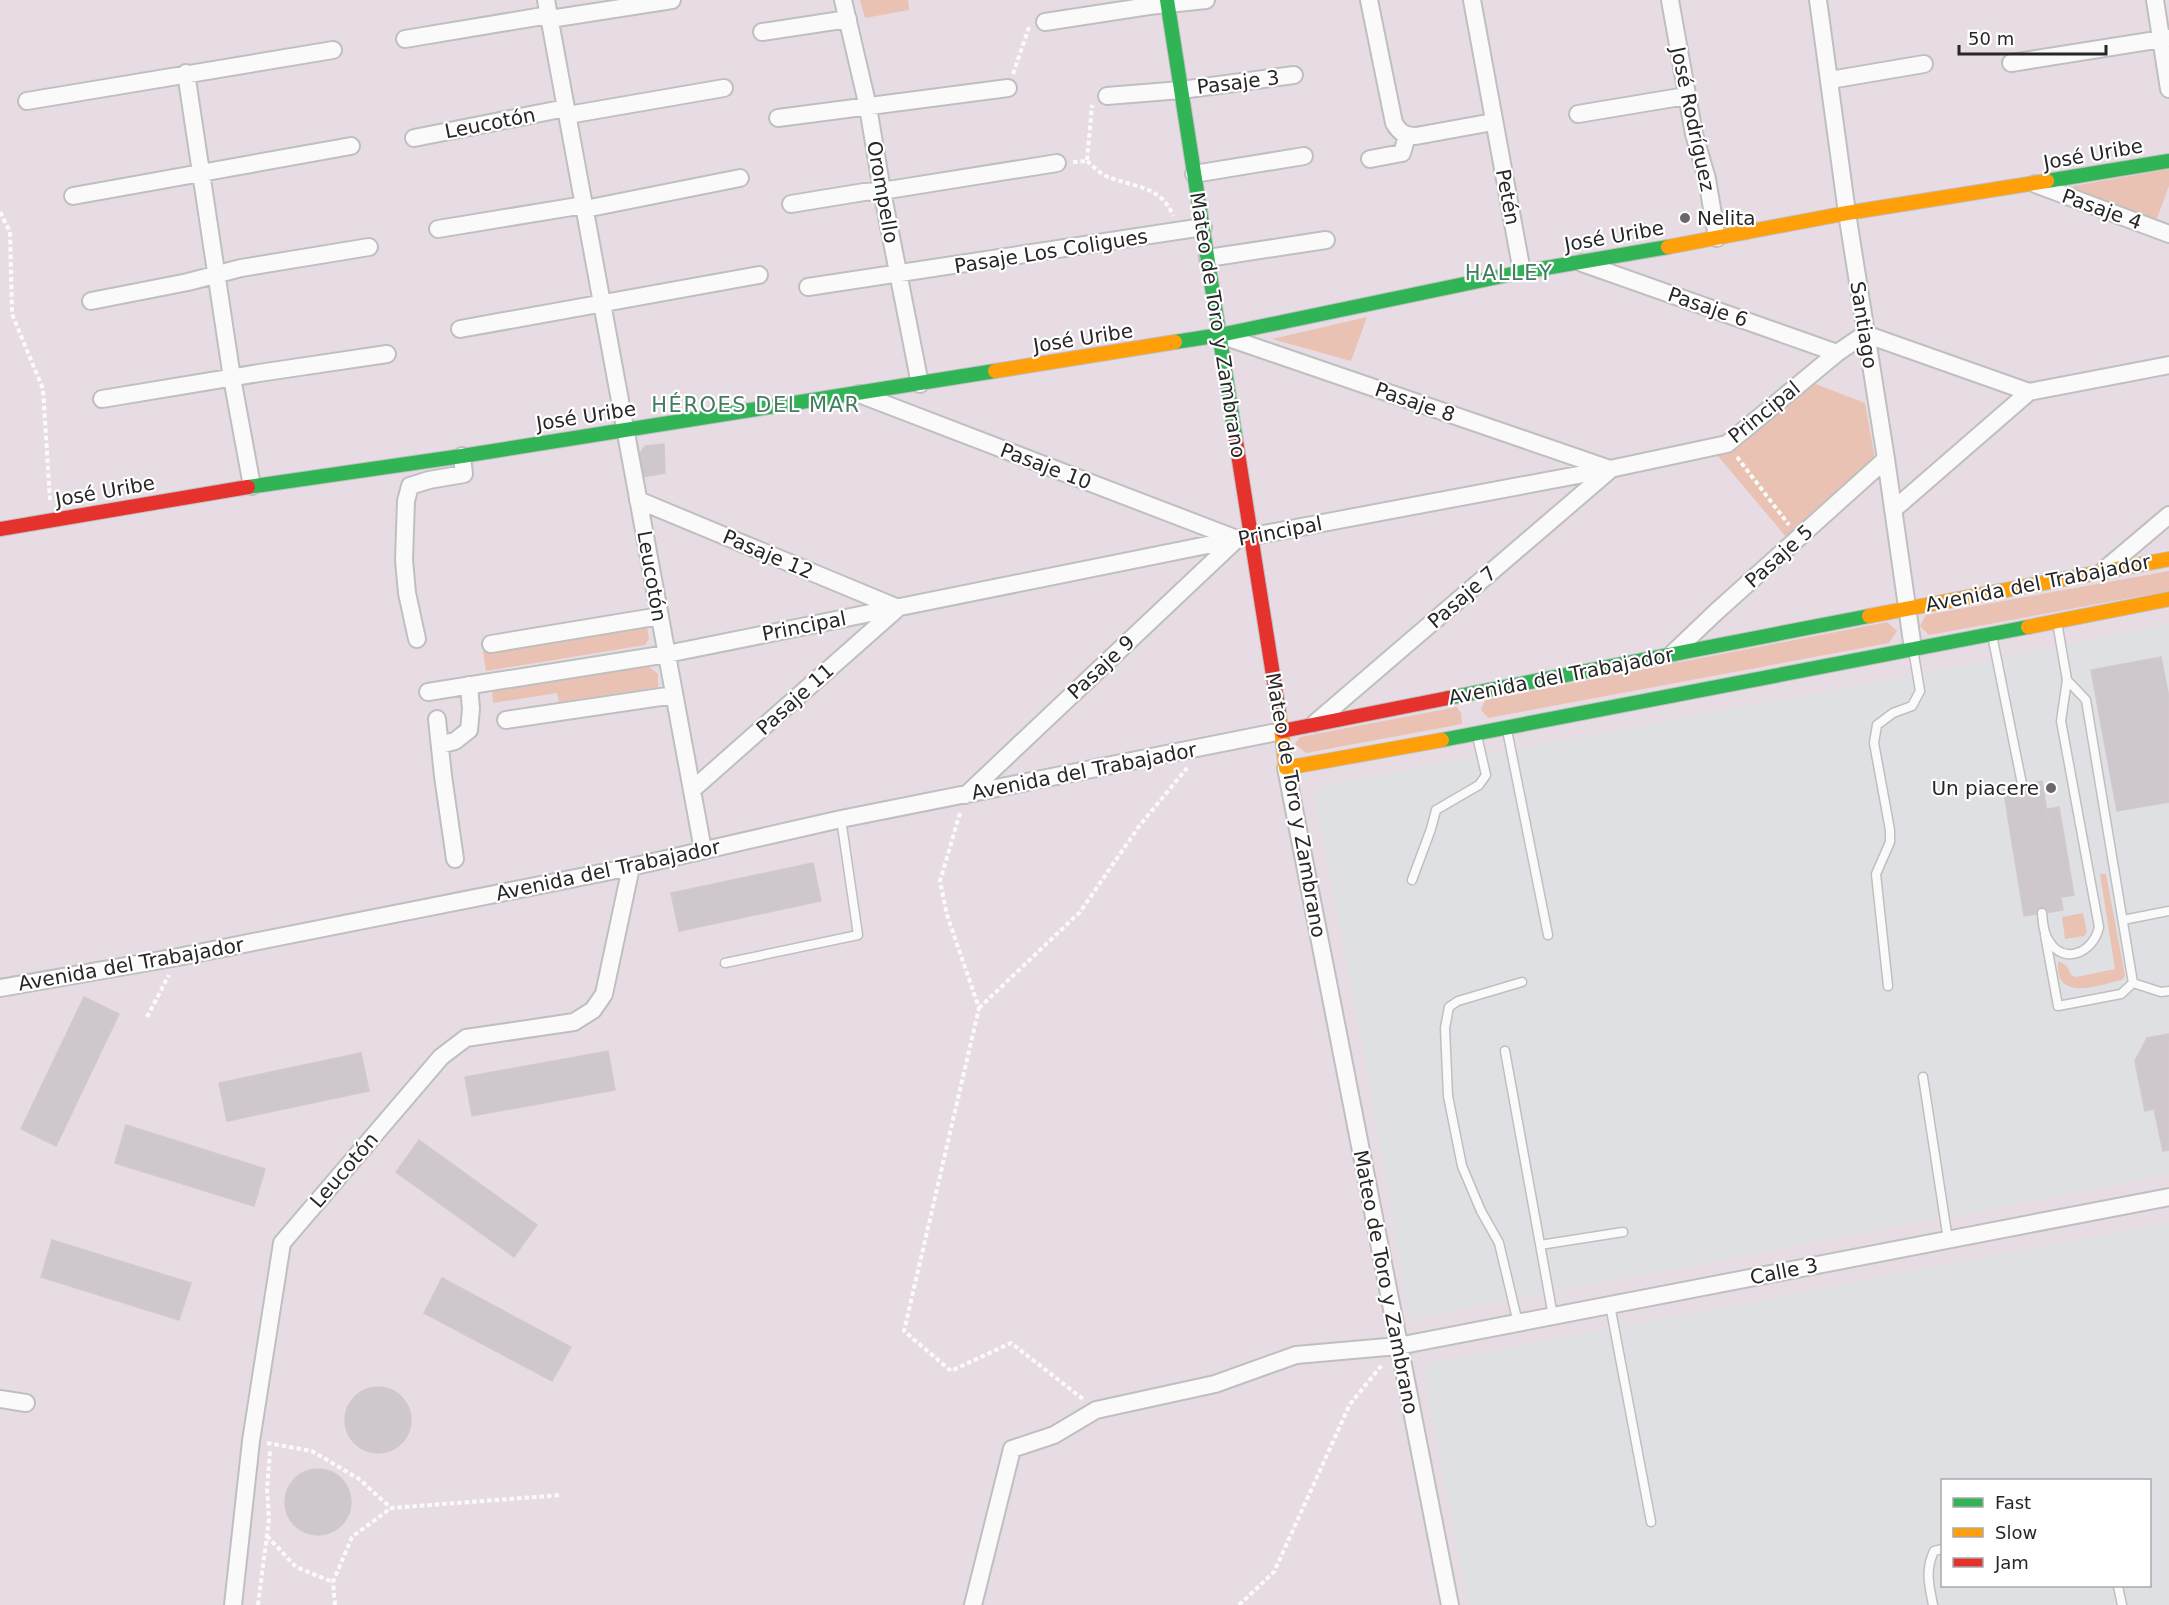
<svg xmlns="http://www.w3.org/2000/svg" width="2169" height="1605" viewBox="0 0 2169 1605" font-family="'DejaVu Sans',sans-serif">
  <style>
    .industrial { fill: #dfe0e3; fill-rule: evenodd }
    .green { fill: #e9c2b4 }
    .building { fill: #cec7cd; stroke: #d2c8cf; stroke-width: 1.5 }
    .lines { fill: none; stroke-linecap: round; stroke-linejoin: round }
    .lane-casing { stroke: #bfbfc0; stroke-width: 11 }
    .street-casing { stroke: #bfbfc0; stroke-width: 20 }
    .fast-casing { stroke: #bfbfc0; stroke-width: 16 }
    .slow-casing { stroke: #bfbfc0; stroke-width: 16 }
    .jam-casing { stroke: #bfbfc0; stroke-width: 16 }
    .path { stroke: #fbfafb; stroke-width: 4; stroke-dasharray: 4.5 3; stroke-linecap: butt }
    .lane { stroke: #fbfafb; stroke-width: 8 }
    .street { stroke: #fbfafb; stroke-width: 16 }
    .fast { stroke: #30b455; stroke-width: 14 }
    .slow { stroke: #ff9f0a; stroke-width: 14 }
    .jam { stroke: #e5322d; stroke-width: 14 }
    .poi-dot { fill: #6a6669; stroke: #fff; stroke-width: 2 }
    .labels { text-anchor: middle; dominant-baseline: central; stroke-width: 4.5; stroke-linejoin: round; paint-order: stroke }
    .street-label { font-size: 20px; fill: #272727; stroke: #fff }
    .poi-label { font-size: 20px; fill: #272727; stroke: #fff; text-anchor: start }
    .neighbourhood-label { font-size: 21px; letter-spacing: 1.5px; fill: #437d61; stroke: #fff }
  </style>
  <rect width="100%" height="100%" fill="#e7dce4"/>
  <path class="industrial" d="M2169,624V1175L1410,1319L1355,1003L1315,798L1324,785L1973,664Z
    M2169,1222V1605H1468L1423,1370L1431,1363ZM1942,1480H2150V1586H1942Z"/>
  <path class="green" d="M860,0H908L909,10L865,18Z
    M2169,169V186L2156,221L2074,191L2073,186Z
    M1367,317L1351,361L1272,339Z
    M1813,383L1865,403L1875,459L1788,539L1717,455L1739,447Z
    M2169,571V591L1929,635L1920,626L1926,615Z
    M1887,622L1897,631L1889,643L1488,718L1481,710L1485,700Z
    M640,625L647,627L649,639L645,645L486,671L483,651Z
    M648,666L658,674V687L559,702L557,693L493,703L492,689L631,667Z
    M1457,707L1461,713L1462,724L1306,753L1295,744L1300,737Z
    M2100,874H2106L2125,976L2122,980C2105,983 2067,999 2059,976C2058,972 2058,966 2058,961L2067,966L2071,975L2076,977L2115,969Z
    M2083,913L2087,933L2084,936L2065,939L2062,917Z"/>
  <path class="building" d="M664,444L665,473L642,477L638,456L645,446Z
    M2161,657L2169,698V802L2117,811L2091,670Z
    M2042,781L2063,910L2024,916L2003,787Z
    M2059,807L2074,895L2061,897L2047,809Z
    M813,863L821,901L679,931L671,893Z
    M84,997L119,1014L56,1146L21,1129Z
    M2169,1034V1150L2163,1151L2154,1109L2145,1111L2135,1061L2147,1038Z
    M608,1051L615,1090L472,1116L465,1077Z
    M361,1053L369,1091L227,1121L219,1083Z
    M126,1125L265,1169L254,1206L115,1163Z
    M419,1140L537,1225L514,1257L396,1172Z
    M52,1240L191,1283L179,1320L41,1277Z
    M442,1278L571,1347L552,1381L424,1313Z
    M345 1420a33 33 0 1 1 66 0a33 33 0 1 1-66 0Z
    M285 1502a33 33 0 1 1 66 0a33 33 0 1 1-66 0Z"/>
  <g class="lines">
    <g class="lane-casing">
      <path id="lane" d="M1992,635L2022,784
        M1507,730L1548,935
        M1412,880L1431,829L1436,810L1479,785L1486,775L1477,736
        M2042,913C2043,922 2043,933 2049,941C2064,966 2094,952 2099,927L2061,721L2067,680L2057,622
        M2123,920L2169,911
        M2045,935L2058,1006L2121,994L2133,983L2086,700L2067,680
        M725,963L858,935L841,819
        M2133,983L2161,992L2169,991
        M1888,986L1876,874L1890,842V830L1874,743L1877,725L1893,713L1912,706L1920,691L1913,649
        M1505,1051L1553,1316
        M1923,1077L1948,1240
        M1540,1245L1623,1232
        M1610,1305L1651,1522
        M1518,1323L1499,1243L1481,1211L1462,1166L1448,1096L1445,1028L1449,1007L1458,1001L1522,982
        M2118,1586L2122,1605
        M1933,1605C1929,1585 1925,1570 1934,1551L1942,1549"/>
    </g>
    <g class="street-casing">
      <path id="street" d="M546,0L703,850
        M843,0L868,107L882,191L920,384
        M1369,0L1394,123C1400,133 1405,136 1416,136L1493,122
        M1472,0L1522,272
        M1670,0L1694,134L1707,179L1717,238
        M1818,0L1847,213L1886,459L1913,649
        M2155,0L2169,89
        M550,19L672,0
        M1045,22L1149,6L1206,0
        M762,32L848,19
        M405,39L549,15
        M2011,63L2169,38
        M186,73L232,378L252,486
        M1830,80L1924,64
        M1107,96L1181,90L1294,75
        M27,101L333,50
        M1578,114L1686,96
        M568,115L724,88
        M778,118L1008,88
        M414,138L566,108
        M1370,159L1402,153L1407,136
        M1194,174L1304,156
        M2035,184L2169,234
        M73,196L351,146
        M791,204L864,192L882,191L1057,163
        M585,209L740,178
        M438,229L584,205
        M1208,258L1326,240
        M1582,263L1837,353
        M808,287L1203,227
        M91,301L188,282L241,268L369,247
        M460,329L759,275
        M1223,336L1610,469
        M859,394L1237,539L966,795
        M102,399L259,373L387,354
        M638,500L898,608L692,790
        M1893,510L2029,392L2169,365
        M2104,570L2169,515
        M417,639L407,593L404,560L406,501L410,486L429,480L464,474L462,456
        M491,644L660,616
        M1673,653L1716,612L1886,459
        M428,692L667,654L1237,539L1610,469L1727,444L1837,353L1865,334L2029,392
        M437,719L443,776L455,859
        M506,720L674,695
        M1315,723L1610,470
        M440,745L455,741L469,730L471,709L469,685
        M1286,768L1450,1605
        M0,988L178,957L631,867L841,819L1282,731
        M0,1399L26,1403
        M233,1605L251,1441L282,1243L441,1057L466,1038L574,1022L593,1010L604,994L631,867
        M973,1605L1012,1449L1054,1435L1096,1410L1215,1384L1296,1355L1398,1346L2169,1197"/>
    </g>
    <g class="fast-casing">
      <path id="fast" d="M1167,0L1236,441
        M2047,181L2169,161
        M1175,342L1220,335L1522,272L1668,247
        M248,487L462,456L995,371
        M1448,698L1869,616
        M1442,740L2028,627"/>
    </g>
    <g class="slow-casing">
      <path id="slow" d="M1668,247L1847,213L2047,181
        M995,371L1175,342
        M1869,616L2169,559
        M2028,627L2169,599
        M1279,713L1286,768L1442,740"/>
    </g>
    <g class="jam-casing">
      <path id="jam" d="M1236,441L1279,713
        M0,529L248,487
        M1282,731L1448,698"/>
    </g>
    <path class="path" d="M1013,74L1029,27
      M1087,161C1093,166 1099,173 1106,176C1131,187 1162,185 1173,216
      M1073,162L1087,161L1092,105
      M0,212L10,232L12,314L43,389L50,500
      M1737,457L1789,525
      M960,813L940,881L947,915L979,1008L904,1331L951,1371L1011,1343L1083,1399
      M979,1008L1080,912L1140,825L1187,768
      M147,1017L169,975
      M267,1443L312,1451L359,1479L391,1508L562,1495
      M267,1536L296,1567L333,1582
      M258,1605L269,1519L267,1489L270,1451
      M335,1605L333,1582L352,1537L391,1508
      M1239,1605L1274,1572L1350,1404L1382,1365"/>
    <use href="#lane" class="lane"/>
    <use href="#street" class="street"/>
    <use href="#fast" class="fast"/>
    <use href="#slow" class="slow"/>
    <use href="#jam" class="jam"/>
  </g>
  <g class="poi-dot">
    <circle cx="1685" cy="218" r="6"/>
    <circle cx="2051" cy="788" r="6"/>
  </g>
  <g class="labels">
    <g class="street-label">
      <text transform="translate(1238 82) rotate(-7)">Pasaje 3</text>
      <text transform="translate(1693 119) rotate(78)">José Rodríguez</text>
      <text transform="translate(490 123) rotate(-11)">Leucotón</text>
      <text transform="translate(2093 154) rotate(-10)">José Uribe</text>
      <text transform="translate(883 192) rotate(80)">Orompello</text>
      <text transform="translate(1508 197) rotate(79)">Petén</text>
      <text transform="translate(2102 209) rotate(20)">Pasaje 4</text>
      <text transform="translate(1614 236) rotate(-10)">José Uribe</text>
      <text transform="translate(1051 251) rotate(-9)">Pasaje Los Coligues</text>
      <text transform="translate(1708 307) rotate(19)">Pasaje 6</text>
      <text transform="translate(1218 325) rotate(81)">Mateo de Toro y Zambrano</text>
      <text transform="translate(1864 325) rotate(81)">Santiago</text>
      <text transform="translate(1083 338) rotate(-9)">José Uribe</text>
      <text transform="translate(1415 402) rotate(19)">Pasaje 8</text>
      <text transform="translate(1764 412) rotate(-39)">Principal</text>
      <text transform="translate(586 416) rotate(-9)">José Uribe</text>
      <text transform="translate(1046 466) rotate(21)">Pasaje 10</text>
      <text transform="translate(105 491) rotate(-10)">José Uribe</text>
      <text transform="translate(1280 531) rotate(-11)">Principal</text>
      <text transform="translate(768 554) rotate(23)">Pasaje 12</text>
      <text transform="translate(1779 556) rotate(-42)">Pasaje 5</text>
      <text transform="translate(652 576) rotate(80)">Leucotón</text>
      <text transform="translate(2038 583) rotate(-11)">Avenida del Trabajador</text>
      <text transform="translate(1462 597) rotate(-41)">Pasaje 7</text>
      <text transform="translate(804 626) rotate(-11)">Principal</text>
      <text transform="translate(1101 667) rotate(-43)">Pasaje 9</text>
      <text transform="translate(1561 676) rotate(-11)">Avenida del Trabajador</text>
      <text transform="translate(795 699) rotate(-42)">Pasaje 11</text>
      <text transform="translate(1084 771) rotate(-11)">Avenida del Trabajador</text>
      <text transform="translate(1296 805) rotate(80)">Mateo de Toro y Zambrano</text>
      <text transform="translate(608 870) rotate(-12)">Avenida del Trabajador</text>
      <text transform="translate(131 964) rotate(-10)">Avenida del Trabajador</text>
      <text transform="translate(344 1170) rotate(-49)">Leucotón</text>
      <text transform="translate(1784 1271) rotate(-11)">Calle 3</text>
      <text transform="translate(1386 1282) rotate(79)">Mateo de Toro y Zambrano</text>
    </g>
    <g class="poi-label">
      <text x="1697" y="218">Nelita</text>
      <text x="2039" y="788" text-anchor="end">Un piacere</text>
    </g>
    <g class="neighbourhood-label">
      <text x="1509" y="273">HALLEY</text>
      <text x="756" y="405">HÉROES DEL MAR</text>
    </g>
  </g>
  <rect x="1941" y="1479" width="210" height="108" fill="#ffffff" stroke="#a9a9a9" stroke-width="1.5"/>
  <rect x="1953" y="1498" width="30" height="9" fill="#30b455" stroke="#a9a9a9" stroke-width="1.5"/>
  <text x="1995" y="1509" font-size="18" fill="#272727">Fast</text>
  <rect x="1953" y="1528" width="30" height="9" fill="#ff9f0a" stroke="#a9a9a9" stroke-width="1.5"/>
  <text x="1995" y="1539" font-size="18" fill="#272727">Slow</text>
  <rect x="1953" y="1558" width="30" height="9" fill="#e5322d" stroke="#a9a9a9" stroke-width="1.5"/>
  <text x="1995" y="1569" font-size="18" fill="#272727">Jam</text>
  <path d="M1959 45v9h147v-9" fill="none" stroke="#272727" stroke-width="3"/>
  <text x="1968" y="45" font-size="18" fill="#272727" stroke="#ffffff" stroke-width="4.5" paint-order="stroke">50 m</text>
</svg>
